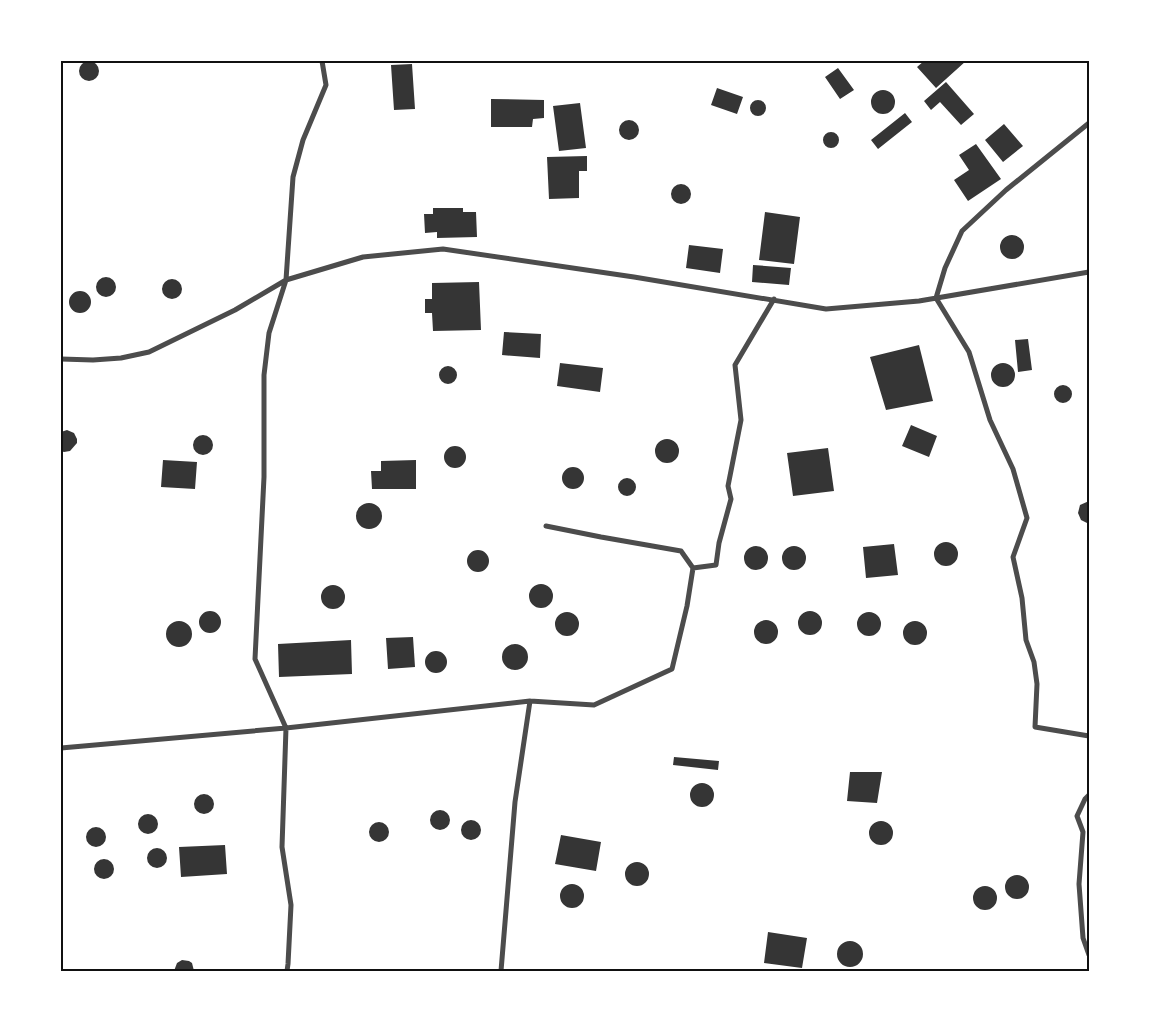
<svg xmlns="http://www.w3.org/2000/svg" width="1150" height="1032" viewBox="0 0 1150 1032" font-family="Barlow,sans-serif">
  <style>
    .building { fill: #353535 }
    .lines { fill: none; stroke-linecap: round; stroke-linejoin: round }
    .minor { stroke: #4c4c4c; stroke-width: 5 }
    .neatline { fill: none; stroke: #111; stroke-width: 2 }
  </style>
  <rect width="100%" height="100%" fill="#fff"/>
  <path class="building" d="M924,61H966L936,88L917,67Z
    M79 71a10 10 0 1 1 20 0a10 10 0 1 1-20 0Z
    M412,64L415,109L394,110L391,65Z
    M838,68L854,90L840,99L825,77Z
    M946,82L974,114L961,125L940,102L931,110L924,101Z
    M717,88L743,97L737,114L711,105Z
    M871 102a12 12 0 1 1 24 0a12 12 0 1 1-24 0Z
    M491,99L544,100V118L533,119L532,127H491Z
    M750 108a8 8 0 1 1 16 0a8 8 0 1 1-16 0Z
    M580,103L586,148L559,151L553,106Z
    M905,113L912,122L878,149L871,140Z
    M619 130a10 10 0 1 1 20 0a10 10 0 1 1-20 0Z
    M1004,124L1023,146L1003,162L985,140Z
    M823 140a8 8 0 1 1 16 0a8 8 0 1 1-16 0Z
    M976,144L1001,179L968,201L954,180L969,170L959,155Z
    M587,156V171H579V198L549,199L547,157Z
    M671 194a10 10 0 1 1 20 0a10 10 0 1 1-20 0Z
    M433,208H463V212H476L477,237L437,238V232L425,233L424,214H433Z
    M765,212L800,217L794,264L759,260Z
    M1000 247a12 12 0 1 1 24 0a12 12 0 1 1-24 0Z
    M689,245L723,249L720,273L686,268Z
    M753,265L791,268L789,285L752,282Z
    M96 287a10 10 0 1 1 20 0a10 10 0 1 1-20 0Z
    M162 289a10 10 0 1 1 20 0a10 10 0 1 1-20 0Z
    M479,282L481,330L433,331L432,313H425V299H432V283Z
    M69 302a11 11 0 1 1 22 0a11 11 0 1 1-22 0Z
    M504,332L541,334L540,358L502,355Z
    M1028,339L1032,370L1018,372L1015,340Z
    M919,345L933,401L886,410L870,357Z
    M560,363L603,368L600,392L557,386Z
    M991 375a12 12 0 1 1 24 0a12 12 0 1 1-24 0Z
    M439 375a9 9 0 1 1 18 0a9 9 0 1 1-18 0Z
    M1054 394a9 9 0 1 1 18 0a9 9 0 1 1-18 0Z
    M911,425L937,436L929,457L902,446Z
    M67,430L74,433L77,439V443L70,451L64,452L61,451V432Z
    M193 445a10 10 0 1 1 20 0a10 10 0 1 1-20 0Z
    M655 451a12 12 0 1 1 24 0a12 12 0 1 1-24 0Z
    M444 457a11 11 0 1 1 22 0a11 11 0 1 1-22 0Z
    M828,448L834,491L793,496L787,453Z
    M163,460L197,462L195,489L161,487Z
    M416,460V489H372L371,471H381V461Z
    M562 478a11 11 0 1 1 22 0a11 11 0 1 1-22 0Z
    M618 487a9 9 0 1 1 18 0a9 9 0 1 1-18 0Z
    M1089,501V524L1081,520L1078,513L1080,505Z
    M356 516a13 13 0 1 1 26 0a13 13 0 1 1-26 0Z
    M934 554a12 12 0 1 1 24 0a12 12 0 1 1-24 0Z
    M894,544L898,575L866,578L863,547Z
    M782 558a12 12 0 1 1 24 0a12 12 0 1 1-24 0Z
    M744 558a12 12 0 1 1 24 0a12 12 0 1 1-24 0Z
    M467 561a11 11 0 1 1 22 0a11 11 0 1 1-22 0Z
    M529 596a12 12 0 1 1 24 0a12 12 0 1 1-24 0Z
    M321 597a12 12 0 1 1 24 0a12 12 0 1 1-24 0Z
    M199 622a11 11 0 1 1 22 0a11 11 0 1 1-22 0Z
    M798 623a12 12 0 1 1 24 0a12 12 0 1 1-24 0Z
    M555 624a12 12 0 1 1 24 0a12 12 0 1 1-24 0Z
    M857 624a12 12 0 1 1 24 0a12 12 0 1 1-24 0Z
    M754 632a12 12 0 1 1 24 0a12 12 0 1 1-24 0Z
    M903 633a12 12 0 1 1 24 0a12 12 0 1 1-24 0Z
    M166 634a13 13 0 1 1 26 0a13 13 0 1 1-26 0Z
    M413,637L415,667L388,669L386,638Z
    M351,640L352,674L279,677L278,644Z
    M502 657a13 13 0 1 1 26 0a13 13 0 1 1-26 0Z
    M425 662a11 11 0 1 1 22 0a11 11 0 1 1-22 0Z
    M674,757L719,761L718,770L673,765Z
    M850,772H882L877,803L847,801Z
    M690 795a12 12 0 1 1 24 0a12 12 0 1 1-24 0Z
    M194 804a10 10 0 1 1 20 0a10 10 0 1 1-20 0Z
    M430 820a10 10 0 1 1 20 0a10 10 0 1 1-20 0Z
    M138 824a10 10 0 1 1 20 0a10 10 0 1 1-20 0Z
    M461 830a10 10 0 1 1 20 0a10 10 0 1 1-20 0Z
    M869 833a12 12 0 1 1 24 0a12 12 0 1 1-24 0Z
    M369 832a10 10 0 1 1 20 0a10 10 0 1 1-20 0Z
    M86 837a10 10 0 1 1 20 0a10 10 0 1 1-20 0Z
    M561,835L601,842L596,871L555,864Z
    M225,845L227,874L181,877L179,847Z
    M147 858a10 10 0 1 1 20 0a10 10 0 1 1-20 0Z
    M94 869a10 10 0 1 1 20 0a10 10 0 1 1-20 0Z
    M625 874a12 12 0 1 1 24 0a12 12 0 1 1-24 0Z
    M1005 887a12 12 0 1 1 24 0a12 12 0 1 1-24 0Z
    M560 896a12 12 0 1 1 24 0a12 12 0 1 1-24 0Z
    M973 898a12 12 0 1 1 24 0a12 12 0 1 1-24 0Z
    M768,932L807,938L802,968L764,963Z
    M837 954a13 13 0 1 1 26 0a13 13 0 1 1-26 0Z
    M182,960L189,961L192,963L194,971H174L177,963Z"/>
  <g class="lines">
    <path class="minor" d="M1089,123L1006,190L962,231L945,268L936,298L969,352L990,420L1013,469L1027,518L1013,557L1022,598L1026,640L1034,662L1037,684L1035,727L1089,736
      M61,359L93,360L121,358L149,352L235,310L286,280L363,257L443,249L634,277L826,309L919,301L1089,272
      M546,526L601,537L681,551L693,568
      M61,748L286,728L530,701L594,705L672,669L687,606L693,568L716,565L719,543L731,499L728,486L741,420L735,365L774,299
      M1089,795L1085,799L1077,816L1083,832L1079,884L1083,938L1089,955
      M287,971L288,964L291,905L282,847L286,728L255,659L264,477V375L269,333L286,280L293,177L303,140L326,85L322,61
      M501,971L515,802L530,701"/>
  </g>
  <rect width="1150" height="1032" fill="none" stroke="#ffffff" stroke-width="125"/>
  <rect x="62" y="62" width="1026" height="908" class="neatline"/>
</svg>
